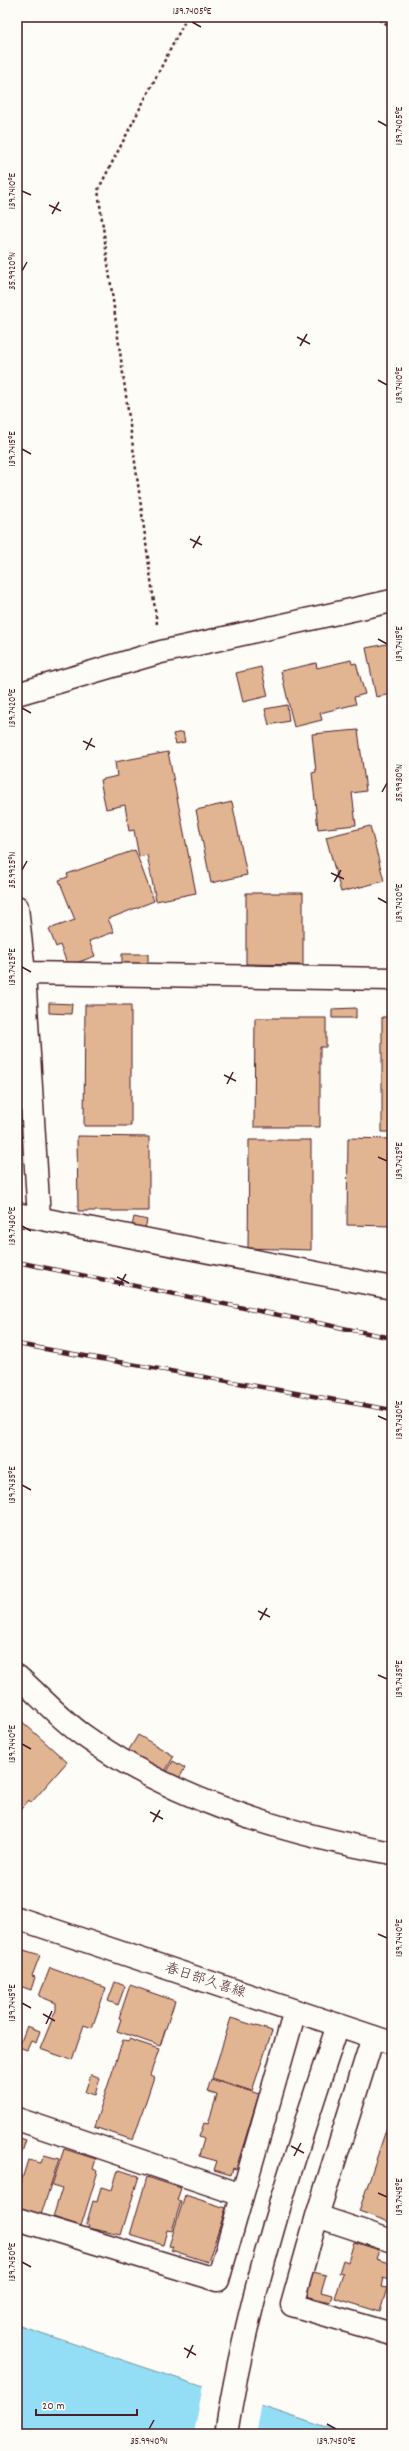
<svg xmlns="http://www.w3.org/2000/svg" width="409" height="2451" viewBox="0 0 409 2451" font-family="Dekko,'Klee One',sans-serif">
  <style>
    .water { fill: #94def5; stroke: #7692a4 }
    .pier { fill: #fdfcf7 }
    .building { fill: #e2b592; stroke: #4a1f2b }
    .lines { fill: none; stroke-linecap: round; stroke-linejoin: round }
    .minor-casing { stroke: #4a1f2b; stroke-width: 25 }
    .major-casing { stroke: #4a1f2b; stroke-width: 25 }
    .path { stroke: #4a1f2b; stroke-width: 2.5; stroke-dasharray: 3 3; stroke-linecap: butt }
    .minor { stroke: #fdfcf7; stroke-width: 22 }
    .major { stroke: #fdfcf7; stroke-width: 22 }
    .rail-casing { stroke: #4a1f2b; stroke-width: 4.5 }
    .rail { stroke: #fdfcf7; stroke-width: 3; stroke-dasharray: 9; stroke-linecap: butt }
    .ticks { fill: none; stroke: #4a1f2b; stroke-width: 1.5 }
    .labels { text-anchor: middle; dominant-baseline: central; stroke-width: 3; stroke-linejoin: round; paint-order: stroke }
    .street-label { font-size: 14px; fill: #4a1f2b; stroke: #fdfcf7 }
    .neatline { fill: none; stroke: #4a1f2b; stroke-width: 1.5 }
    .ticks-label { font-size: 10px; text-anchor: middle; fill: #4a1f2b }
  </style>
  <rect width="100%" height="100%" fill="#fdfcf7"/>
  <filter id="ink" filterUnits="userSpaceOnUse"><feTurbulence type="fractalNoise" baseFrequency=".025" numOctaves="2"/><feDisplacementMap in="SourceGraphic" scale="8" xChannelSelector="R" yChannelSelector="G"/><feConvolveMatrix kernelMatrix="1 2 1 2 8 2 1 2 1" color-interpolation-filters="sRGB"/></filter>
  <g filter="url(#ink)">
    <path class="water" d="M17,2325L345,2434H17Z"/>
    <path class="pier" d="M203,2385L262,2404L256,2434H194Z"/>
    <path class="building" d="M392,643V694L376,697L366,648Z
      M351,660L352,664L356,663L365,694L354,697L356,704L320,713L322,720L294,727L281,671L316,663L317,668Z
      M261,667L268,696L243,702L236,673Z
      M287,705L289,721L269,725L265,709Z
      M358,730L366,791L352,793L356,825L318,829L312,773L316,772L312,734Z
      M183,732L185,742L176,744L173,734Z
      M168,752L196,893L156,901L147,855L139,857L134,830L129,831L125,805L106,809L100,780L117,776L115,762Z
      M232,802L247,875L211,883L196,810Z
      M370,826L384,881L341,892L326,837Z
      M135,850L154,901L108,919L114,932L89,941L95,956L68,966L60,945L56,947L49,929L75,920L59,880L68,877L67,874Z
      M246,893H303V965L246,964Z
      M122,954H148V964L122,965Z
      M49,1003L72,1004L71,1014L49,1013Z
      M85,1005H131V1126H84Z
      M356,1008V1018H332V1009Z
      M382,1017H392V1132H382Z
      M255,1018H326V1047H320V1127H254Z
      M77,1136L149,1137V1211H78Z
      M348,1138L392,1139V1226L347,1225Z
      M249,1140H311V1250L248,1248Z
      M134,1217L147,1220L145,1229L132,1226Z
      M17,1717L67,1762L31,1803L29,1800L17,1814Z
      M138,1735L174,1756L163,1775L127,1753Z
      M173,1761L185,1768L177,1782L165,1775Z
      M17,1948L40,1955L32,1976L35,1977L31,1990L17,1985Z
      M50,1968L106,1988L92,2028L84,2025L72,2060L40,2049L56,2010V2003L39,1996Z
      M115,1982L125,1986L118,2005L108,2001Z
      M130,1985L175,2001L160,2046L117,2031L121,2019L119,2018Z
      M231,2018L272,2031L252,2091L212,2078Z
      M27,2026L40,2031L36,2043L31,2041L27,2050L19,2047Z
      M129,2039L159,2049L150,2075L154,2077L133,2140L94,2127L123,2040L129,2041Z
      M91,2074L100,2078L95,2095L85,2092Z
      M211,2079L259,2094L236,2169L233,2168L231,2175L214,2170L217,2161L199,2156L204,2139L199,2137L204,2123L208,2124L217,2095L207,2092Z
      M392,2112V2223L359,2211Z
      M17,2137L26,2140L17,2167Z
      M64,2149L96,2159L93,2169L98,2171L81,2226L53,2217L62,2188L52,2185Z
      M44,2155L59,2159L41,2215L17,2208V2195L28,2160L41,2163Z
      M118,2170L139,2176L121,2235L88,2228L89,2225H86L93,2201L97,2202L101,2187L112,2190Z
      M147,2177L181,2188L177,2200L181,2201L172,2231L167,2230L163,2245L130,2235Z
      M185,2195L226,2208L208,2262L171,2250L173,2247L169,2246Z
      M354,2242L379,2250L376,2259L392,2264L389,2280L383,2278L381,2287L387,2288L380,2312L335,2298L343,2274L339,2273L343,2260L348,2262Z
      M313,2272L326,2275L321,2292L332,2295L330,2302L306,2296Z"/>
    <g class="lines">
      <g class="minor-casing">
        <path id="minor" d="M17,694L161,652L392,601
          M17,907L24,973L39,1218
          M24,973L392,979
          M17,1214L392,1288
          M17,1676C39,1695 59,1718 83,1735C173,1800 283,1833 392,1853
          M373,2037L317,2216L292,2305L392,2334
          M17,2119L242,2195
          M317,2216L392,2241
          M17,2219L218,2280L295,2011
          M226,2434C247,2297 294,2156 338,2025"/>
      </g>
      <g class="major-casing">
        <path id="major" d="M17,1918L392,2043"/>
      </g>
      <path class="path" d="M374,17L392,27
        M157,624L98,190L187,17"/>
      <use href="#minor" class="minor"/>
      <use href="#major" class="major"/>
      <g class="rail-casing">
        <path id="rail" d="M17,1262L392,1338
          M17,1344L392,1410"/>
      </g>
      <use href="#rail" class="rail"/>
    </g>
  </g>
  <path class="ticks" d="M192,22L201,27M378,121L387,126M22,191L31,195M49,205L61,211M52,214L59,202M22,271L27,262M297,337L310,344M300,346L307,334M378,380L387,385M22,449L31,454M190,539L202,545M193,548L200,536M378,639L387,644M22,708L31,713M83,741L95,747M86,750L92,738M382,792L387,783M22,870L27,861M331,873L344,879M334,882L341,870M378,898L387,903M22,967L31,972M224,1075L236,1081M227,1084L233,1072M378,1157L387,1161M22,1226L31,1231M117,1277L129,1283M119,1286L126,1274M378,1416L387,1420M22,1485L31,1490M258,1611L270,1617M260,1620L267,1608M378,1675L387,1679M22,1744L31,1749M150,1812L163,1819M153,1822L160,1810M378,1934L387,1938M22,2003L31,2008M43,2014L55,2021M46,2024L52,2011M291,2146L304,2153M294,2156L301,2143M378,2193L387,2197M22,2262L31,2267M184,2348L196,2355M187,2358L193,2345M327,2424L336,2429M149,2429L154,2420"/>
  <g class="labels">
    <g class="street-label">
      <text transform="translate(205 1981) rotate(18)">春日部久喜線</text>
    </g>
  </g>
  <rect width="409" height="2451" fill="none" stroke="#fdfcf7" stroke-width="44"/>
  <path d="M36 2409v6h101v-6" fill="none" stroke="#4a1f2b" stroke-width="2"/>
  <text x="42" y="2409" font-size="12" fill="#4a1f2b" stroke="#fdfcf7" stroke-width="3" paint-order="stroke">20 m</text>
  <rect x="22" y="22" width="365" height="2407" class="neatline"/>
  <g class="ticks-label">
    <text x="192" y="14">139.7405°E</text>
    <text transform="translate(398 126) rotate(-90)" y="4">139.7405°E</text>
    <text transform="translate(11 191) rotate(-90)" y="4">139.7410°E</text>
    <text transform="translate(11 271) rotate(-90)" y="4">35.9920°N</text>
    <text transform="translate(398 385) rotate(-90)" y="4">139.7410°E</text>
    <text transform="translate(11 449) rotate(-90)" y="4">139.7415°E</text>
    <text transform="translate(398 644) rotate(-90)" y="4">139.7415°E</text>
    <text transform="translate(11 708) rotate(-90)" y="4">139.7420°E</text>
    <text transform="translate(398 783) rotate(-90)" y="4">35.9930°N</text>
    <text transform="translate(11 870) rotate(-90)" y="4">35.9925°N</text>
    <text transform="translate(398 903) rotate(-90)" y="4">139.7420°E</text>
    <text transform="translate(11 967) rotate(-90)" y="4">139.7425°E</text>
    <text transform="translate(398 1161) rotate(-90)" y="4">139.7425°E</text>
    <text transform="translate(11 1226) rotate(-90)" y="4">139.7430°E</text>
    <text transform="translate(398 1420) rotate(-90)" y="4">139.7430°E</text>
    <text transform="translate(11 1485) rotate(-90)" y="4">139.7435°E</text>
    <text transform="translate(398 1679) rotate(-90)" y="4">139.7435°E</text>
    <text transform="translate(11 1744) rotate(-90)" y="4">139.7440°E</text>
    <text transform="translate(398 1938) rotate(-90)" y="4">139.7440°E</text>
    <text transform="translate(11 2003) rotate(-90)" y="4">139.7445°E</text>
    <text transform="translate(398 2197) rotate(-90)" y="4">139.7445°E</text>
    <text transform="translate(11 2262) rotate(-90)" y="4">139.7450°E</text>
    <text x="149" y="2444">35.9940°N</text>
    <text x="336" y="2444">139.7450°E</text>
  </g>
</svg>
